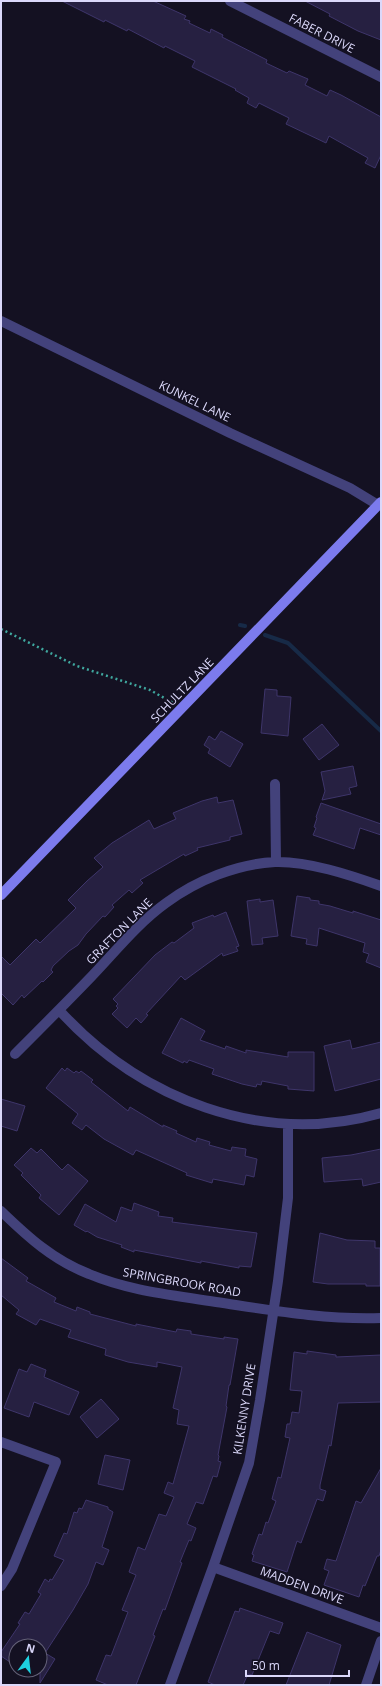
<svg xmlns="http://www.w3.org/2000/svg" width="382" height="1686" viewBox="0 0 382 1686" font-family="'Open Sans',sans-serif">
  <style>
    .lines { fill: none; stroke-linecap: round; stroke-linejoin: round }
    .stream { stroke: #172a47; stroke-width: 4 }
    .building { fill: #262041; stroke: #3e356a }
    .path { stroke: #3fa79e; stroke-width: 2.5; stroke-dasharray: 2 3; stroke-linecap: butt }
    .street { stroke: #43427b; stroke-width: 10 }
    .secondary { stroke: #7c7bed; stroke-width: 10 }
    .labels { text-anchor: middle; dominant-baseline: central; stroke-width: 3; stroke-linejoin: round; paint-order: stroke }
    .street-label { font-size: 12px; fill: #dbd8fa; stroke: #141122 }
  </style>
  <rect width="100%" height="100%" fill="#141122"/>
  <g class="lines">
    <path class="stream" d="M240,625L245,626
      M265,635L288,643L381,731"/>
  </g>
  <path class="building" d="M62,1H153L186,16L184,19L190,21L189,23L210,33L211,29L223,35L222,37L267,60L266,63L287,73L289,71L308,79L305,85L327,96L330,90L341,95L381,117V155L375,168L365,163L368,158L329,136L326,143L286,124L289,118L259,103L256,108L247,103L249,98L235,90L236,89L192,67L195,61L165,46L164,48L128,29L127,31L105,20L104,22Z
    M305,1H381V40L358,31L329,16L330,14Z
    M265,689L277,690V696L291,697L288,736L261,733Z
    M322,724L339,745L319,760L303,739Z
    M221,731L243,744L230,767L208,753L210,749L204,745L209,736L215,740Z
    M353,766L357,786L349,788L351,794L322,800L325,791L321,772Z
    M217,797L218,803L233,800L242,834L230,837V840L197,848L198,850L185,856L184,854L140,880L143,883L132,893L129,890L112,905L114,907L105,917L103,916L86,934L78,945L69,951L53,966L51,970L53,972L43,982L42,981L24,998L22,995L13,1005L1,993V956L10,965L36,939L40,943L76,908L68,900L87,881L103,867L94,858L112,843L149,820L154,829L176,819L173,813L202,801Z
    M321,803L381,824V835L360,828L354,849L313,835L316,828L314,827L317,818L316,817Z
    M297,896L310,898V900L319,901V904L330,906L353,913V911L381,920V968L366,962L369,954L363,952L365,943L319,928L317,946L306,944L307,939L291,936Z
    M260,899V902L273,900L278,936L262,938L263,944L252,945L247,901Z
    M226,912L239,946L236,947L238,951L223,956L222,953L185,980L181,976L146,1014L148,1015L141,1023L136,1018L127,1028L112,1014L118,1008L116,1006L118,1004L113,999L155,955L172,942L174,943L194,928L192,923L213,915L214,917Z
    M181,1018L205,1031L200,1040L225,1049L226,1046L246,1053V1050L288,1057V1052H314V1091L288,1089V1086L262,1081L261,1085L257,1084L256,1087L242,1084L212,1074L214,1069L189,1060L187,1063L184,1061L183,1063L162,1053Z
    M350,1040L352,1049L381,1042V1079L335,1091L324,1046Z
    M62,1068L65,1071L67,1068L74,1073L76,1071L79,1073L81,1071L93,1080L91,1082L128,1111L130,1107L163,1127V1125L177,1131L176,1133L196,1142L197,1138L210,1142L209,1145L231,1151L232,1147L246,1149L245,1156L257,1159L254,1177L246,1175L244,1185L213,1179L212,1183L186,1175L187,1173L136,1150L133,1155L104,1139L86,1125L82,1130L72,1123L78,1114L46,1088Z
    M1,1099L25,1106L17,1131L1,1126Z
    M31,1148L37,1153L41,1149L62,1170L68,1164L88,1181L59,1215L39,1198L41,1195L21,1175L23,1173L14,1165Z
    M381,1149V1182L363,1186L362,1179L324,1182L322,1158L351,1155Z
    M134,1203L159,1212L158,1216L173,1218L172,1222L257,1233L251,1267L239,1266V1268L201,1261V1263L134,1250V1252L121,1247L122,1245L97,1237L87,1231L86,1232L74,1225L85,1204L116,1222L121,1207L132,1211Z
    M320,1233L347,1240L375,1241V1248H380V1286H366V1284H328L313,1282Z
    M1,1258L28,1278L26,1281L56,1298L54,1302L76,1311L77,1307L90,1312V1314L136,1326V1324L176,1332L177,1329L191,1331V1334L224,1339V1337L238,1339L230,1385H229L226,1406L227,1407L218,1455L219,1456L218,1461L221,1462L217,1477L213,1476L203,1504L196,1502L187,1524L196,1528L191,1541L189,1540L180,1562L182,1563L165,1610L163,1609L153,1635L155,1636L136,1685H108L96,1680L106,1655L111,1656L128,1612L122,1610L136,1575L129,1572L138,1547L145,1550L159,1514L166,1516L174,1497L164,1493L168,1482L173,1484L189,1426L177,1424L179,1410L173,1408L182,1367L157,1362V1367L128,1362L105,1355L106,1349L68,1337L71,1330L40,1319L36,1325L16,1314L19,1310L1,1295Z
    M307,1351L336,1355V1357L381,1355V1402L338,1403L331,1446L329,1445L320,1485V1489L326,1491L323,1501L317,1499L301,1543L297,1541L287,1572L252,1561L254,1555L252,1554L259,1534L262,1535L266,1522L268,1523L276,1501L272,1499L278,1477L281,1478L290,1438L285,1437L287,1424H290L292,1412L299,1413L302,1391L290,1390L294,1352L307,1354Z
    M31,1364L46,1370L44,1377L79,1392L69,1415L34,1402L29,1417L4,1408L19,1369L27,1372Z
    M101,1399L119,1419L97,1438L80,1417Z
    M105,1455L130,1460L123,1490L98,1484Z
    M381,1468V1550L379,1556H377L365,1586L363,1585L359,1597L324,1585L329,1571L324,1569L327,1559L336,1561L356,1501L361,1503Z
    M86,1500L108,1507V1509L113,1512L102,1547L109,1550L103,1565L96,1562L88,1584L73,1610L45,1653L55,1659L40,1683V1646H16V1666L1,1656V1652L20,1624L18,1623L25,1612L29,1614L41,1594L38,1592L45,1579L49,1582L50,1579L52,1580L64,1560L54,1556L64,1533L67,1534L74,1512L77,1513L79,1508L82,1509Z
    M240,1608L283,1623L279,1634L270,1631L252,1675L248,1674L243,1685H215L208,1682L235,1611L239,1612Z
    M307,1632L341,1645L329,1685H286Z"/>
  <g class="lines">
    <path class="path" d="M1,629L77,666L150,690L173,703"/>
    <path class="street" d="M230,1L381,77
      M1,321L230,433L350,488L378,505
      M275,784L276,862
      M59,1010C140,1099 262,1147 381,1113
      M15,1054C40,1029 66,1003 91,977C115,952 138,923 166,903C197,880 237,864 275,862C308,861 350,875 381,886
      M1,1211C28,1237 53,1260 89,1274C129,1291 173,1295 216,1302C270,1310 325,1320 381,1318
      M1,1442L56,1462L12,1569L1,1586
      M213,1567L381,1628
      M170,1685L213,1567L249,1463L260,1400L278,1281L288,1198V1125
      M366,1685L381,1641"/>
    <path class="secondary" d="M1,895L381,502"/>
  </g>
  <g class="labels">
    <g class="street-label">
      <text transform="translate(322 33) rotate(27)">FABER DRIVE</text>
      <text transform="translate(195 401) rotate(26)">KUNKEL LANE</text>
      <text transform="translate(182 690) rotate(-46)">SCHULTZ LANE</text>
      <text transform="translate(119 931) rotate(-45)">GRAFTON LANE</text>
      <text transform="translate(182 1282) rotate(10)">SPRINGBROOK ROAD</text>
      <text transform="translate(244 1409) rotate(-81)">KILKENNY DRIVE</text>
      <text transform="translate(302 1585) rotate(20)">MADDEN DRIVE</text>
    </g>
  </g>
  <rect width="382" height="1686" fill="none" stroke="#dbd8fa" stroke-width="4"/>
  <g transform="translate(28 1658) rotate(15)"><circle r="19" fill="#141122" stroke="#646178"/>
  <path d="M0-3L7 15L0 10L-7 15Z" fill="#1ed0df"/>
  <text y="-6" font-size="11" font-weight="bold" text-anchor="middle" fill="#dbd8fa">N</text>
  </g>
  <path d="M246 1670v6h103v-6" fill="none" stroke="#dbd8fa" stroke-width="2"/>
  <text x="252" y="1670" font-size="12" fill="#dbd8fa" stroke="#141122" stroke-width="3" paint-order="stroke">50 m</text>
</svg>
